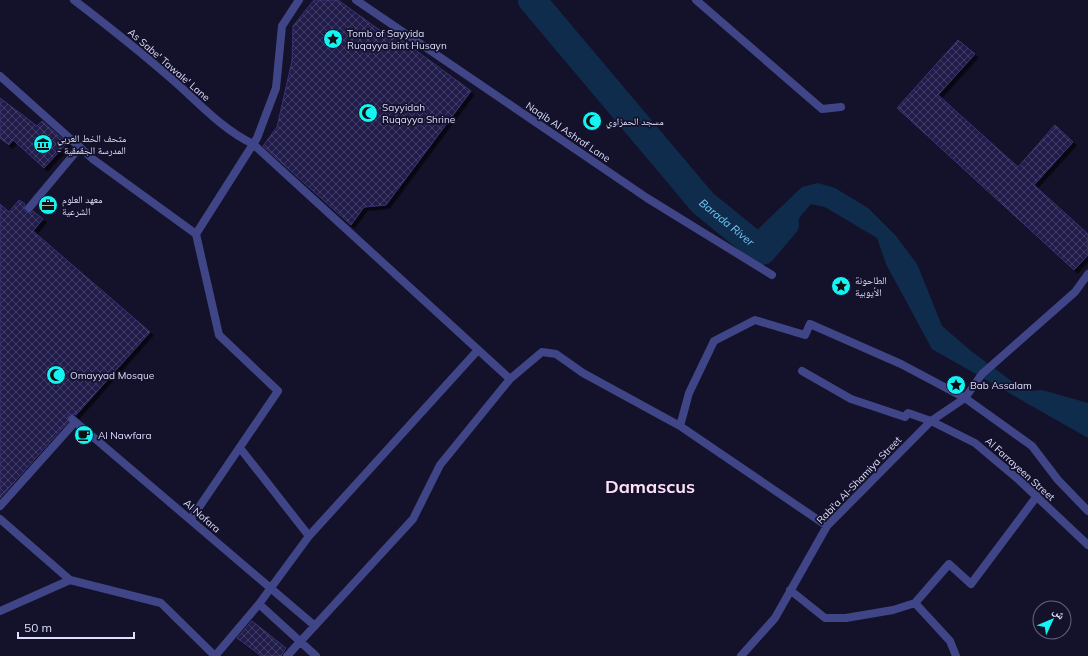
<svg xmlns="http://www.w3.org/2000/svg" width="1088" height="656" viewBox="0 0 1088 656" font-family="Mulish,'Noto Naskh Arabic',sans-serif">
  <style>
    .water { fill: #102c4c }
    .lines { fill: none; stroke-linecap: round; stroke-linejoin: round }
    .river { stroke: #102c4c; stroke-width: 28 }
    .building { fill: url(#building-cross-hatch); stroke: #393276; filter: url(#shadow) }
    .pedestrian { stroke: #404587; stroke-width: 8 }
    .minor { stroke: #404587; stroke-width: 8 }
    .labels { text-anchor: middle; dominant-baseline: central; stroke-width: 3.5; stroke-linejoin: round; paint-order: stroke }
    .poi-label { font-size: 10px; fill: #dedefe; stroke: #14122b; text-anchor: start }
    .street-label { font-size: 10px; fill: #dedefe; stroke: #14122b }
    .water-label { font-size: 11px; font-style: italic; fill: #71c8f9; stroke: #14122b }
    .town-label { font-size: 18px; font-weight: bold; fill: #fee0f6; stroke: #14122b }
  </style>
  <defs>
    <pattern id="building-cross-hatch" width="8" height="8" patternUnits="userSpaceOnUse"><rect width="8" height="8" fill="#231f4b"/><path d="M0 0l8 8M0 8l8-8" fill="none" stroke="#423f66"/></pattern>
    <filter id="shadow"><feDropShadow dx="3.5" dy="3.5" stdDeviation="0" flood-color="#0009"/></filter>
  </defs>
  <rect width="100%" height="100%" fill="#14122b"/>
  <path class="water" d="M818,183L835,188L868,208L896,236L917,264L942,326L971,351L1014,383L1032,391L1042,390L1088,403V438L932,349L886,264L877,238L825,207L811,204L802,214L777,255L762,251L737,231L754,233L802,187Z"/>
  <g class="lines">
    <path class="river" id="s1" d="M532,0L703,203L762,251L785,224"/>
  </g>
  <path class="building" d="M314,0H338L392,39L395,35L471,91L386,205L364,207L351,225L263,146L277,127L292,61L293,26Z
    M958,40L975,54L938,95L1018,167L1055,125L1073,142L1034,185L1088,234V255L1074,270L897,108Z
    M0,98L37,126L42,121L67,143L44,168L13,140L9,145L0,138Z
    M19,200L25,204L24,210L26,212L31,213L33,211L43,219L33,231L150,332L76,415L73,414L68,415V422L0,498V204L9,212Z
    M252,621L286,648L281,656H261L237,638Z"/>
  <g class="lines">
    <path class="pedestrian" d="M74,0C108,26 142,53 174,81C199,103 223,130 253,144L510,379L542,352L556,354L583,373L680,426L689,393L714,341L755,320L805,335L810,324L901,364L965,398L1032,446L1058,480L1088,511
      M356,0L647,198L772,275
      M0,76L94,160L196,234L219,335L278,391L191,519
      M29,208L80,147
      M196,234L257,138L276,88L282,26L299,0
      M72,419L315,626
      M680,426L827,526
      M240,448L309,536
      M0,506L75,422
      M0,519L70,580L161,603L215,656
      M790,590L825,618H846L893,610L915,603L949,564L971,584L1037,496
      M915,603L950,641L956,656
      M259,604L309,536L478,350
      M0,611L70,580
      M215,656L259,604L316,656
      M287,656L413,519L440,465L510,379
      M741,656L775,618L827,526L931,421L908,413L905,417L851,399L802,371"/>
    <path class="minor" d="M696,0L822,109L841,107
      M931,421L965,398L982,374L1075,292L1088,274
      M931,421L975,443L1019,480L1088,545"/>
  </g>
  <defs>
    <g id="sight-disc" transform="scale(1)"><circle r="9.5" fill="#13f4f3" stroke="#14122b"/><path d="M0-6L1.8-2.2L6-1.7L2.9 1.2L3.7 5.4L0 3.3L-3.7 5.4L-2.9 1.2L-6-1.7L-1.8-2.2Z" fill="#111"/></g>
    <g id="mosque-disc" transform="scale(1)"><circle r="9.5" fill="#13f4f3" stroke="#14122b"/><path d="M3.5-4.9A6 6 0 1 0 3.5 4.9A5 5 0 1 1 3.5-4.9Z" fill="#111"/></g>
    <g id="museum-disc" transform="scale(1)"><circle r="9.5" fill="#13f4f3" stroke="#14122b"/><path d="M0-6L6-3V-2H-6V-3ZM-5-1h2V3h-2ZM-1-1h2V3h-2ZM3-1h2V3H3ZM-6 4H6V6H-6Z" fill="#111"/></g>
    <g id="office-disc" transform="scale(1)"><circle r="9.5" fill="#13f4f3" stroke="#14122b"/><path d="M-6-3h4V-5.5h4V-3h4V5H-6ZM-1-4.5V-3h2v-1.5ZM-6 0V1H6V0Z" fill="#111"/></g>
    <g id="cafe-disc" transform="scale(1)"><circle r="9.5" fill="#13f4f3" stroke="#14122b"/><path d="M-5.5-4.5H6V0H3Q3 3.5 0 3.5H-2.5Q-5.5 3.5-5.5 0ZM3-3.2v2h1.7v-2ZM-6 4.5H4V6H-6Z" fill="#111"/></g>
  </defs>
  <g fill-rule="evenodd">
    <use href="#sight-disc" x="333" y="39"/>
    <use href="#mosque-disc" x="368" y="113"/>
    <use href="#mosque-disc" x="592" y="121"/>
    <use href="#museum-disc" x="43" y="144"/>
    <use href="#office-disc" x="48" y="205"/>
    <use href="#sight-disc" x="841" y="286"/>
    <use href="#mosque-disc" x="56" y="375"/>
    <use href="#sight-disc" x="956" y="385"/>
    <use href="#cafe-disc" x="84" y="435"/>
  </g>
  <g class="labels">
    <g class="poi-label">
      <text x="347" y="33">Tomb of Sayyida<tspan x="347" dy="12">Ruqayya bint Husayn</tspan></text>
      <text x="382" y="107">Sayyidah<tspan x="382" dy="12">Ruqayya Shrine</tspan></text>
      <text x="606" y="121">مسجد الحمزاوي</text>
      <text x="57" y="138">متحف الخط العربي<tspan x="57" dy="12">- المدرسة الجقمقية</tspan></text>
      <text x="62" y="199">معهد العلوم<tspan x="62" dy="12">الشرعية</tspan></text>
      <text x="855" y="280">الطاحونة<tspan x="855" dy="12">الأيوبية</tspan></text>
      <text x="70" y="375">Omayyad Mosque</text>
      <text x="970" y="385">Bab Assalam</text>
      <text x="98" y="435">Al Nawfara</text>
    </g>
    <g class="street-label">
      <text transform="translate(169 65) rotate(41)">As Sabe' Tawale' Lane</text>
      <text transform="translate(568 132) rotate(34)">Naqib Al Ashraf Lane</text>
      <text transform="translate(1020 469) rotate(42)">Al Farrayeen Street</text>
      <text transform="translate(859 480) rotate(-46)">Rabi'a Al-Shamiya Street</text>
      <text transform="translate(202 516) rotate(41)">Al Nofara</text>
    </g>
    <g class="water-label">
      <text stroke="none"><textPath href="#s1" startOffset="296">Barada River</textPath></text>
    </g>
    <g class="town-label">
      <text x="650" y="486">Damascus</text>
    </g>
  </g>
  <g transform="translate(1052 620) rotate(46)"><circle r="19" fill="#14122b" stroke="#65647f"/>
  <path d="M0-3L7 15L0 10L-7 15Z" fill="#13f4f3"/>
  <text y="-6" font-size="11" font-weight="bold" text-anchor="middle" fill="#dedefe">ش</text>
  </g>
  <path d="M18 632v6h116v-6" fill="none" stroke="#dedefe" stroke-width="2"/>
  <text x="24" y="632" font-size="12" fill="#dedefe" stroke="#14122b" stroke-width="3" paint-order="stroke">50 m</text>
</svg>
